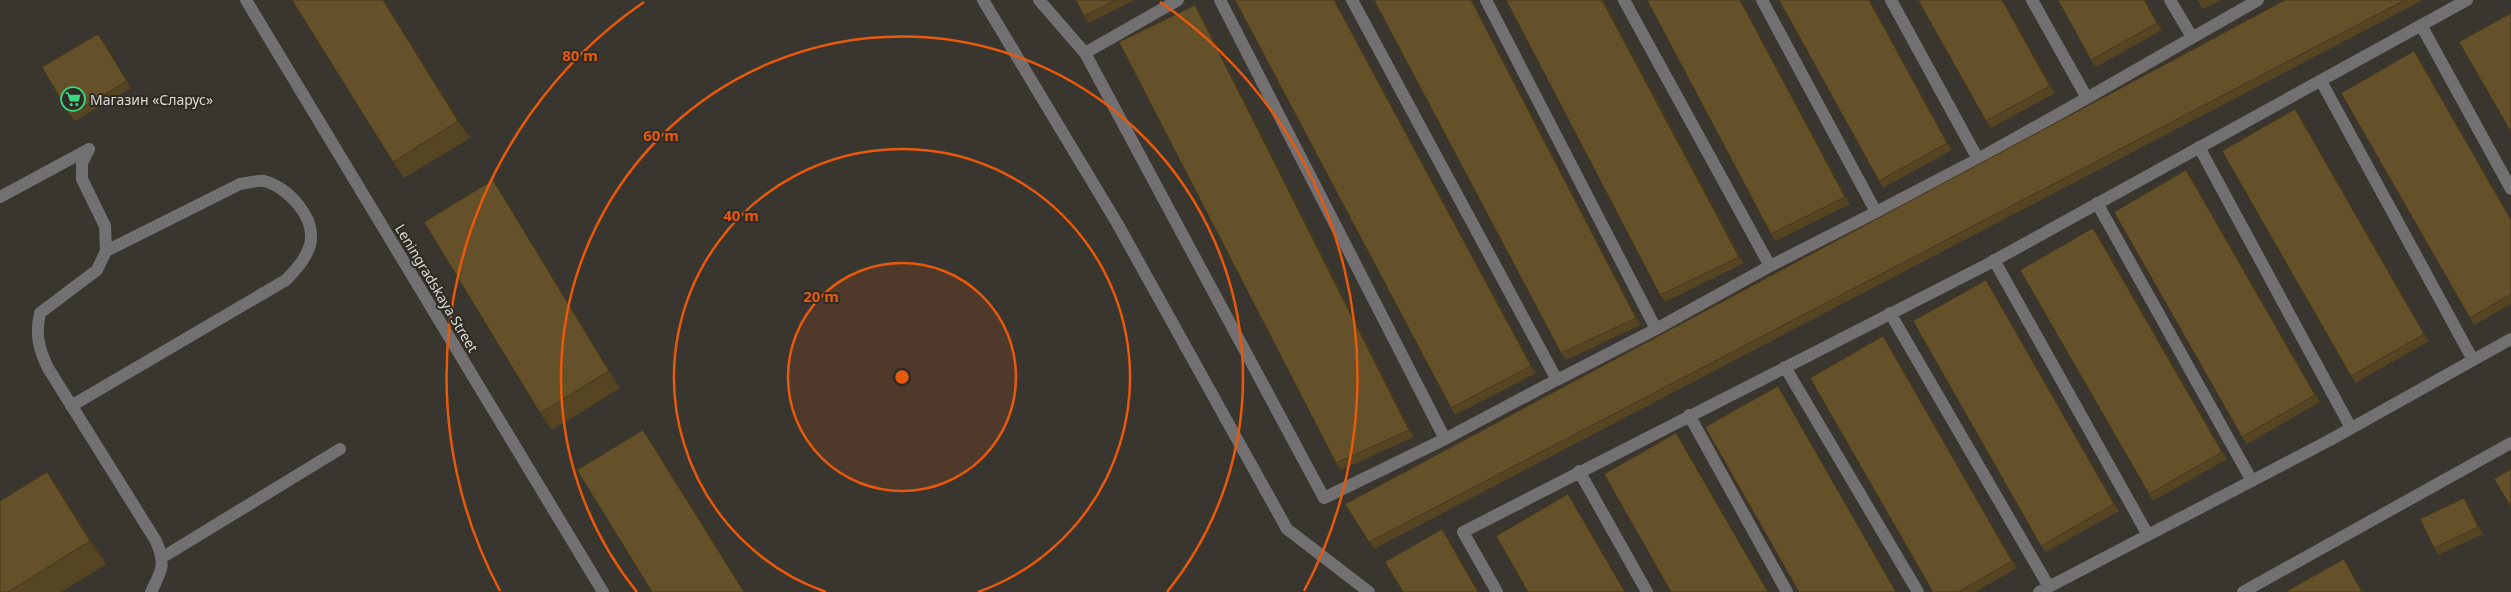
<svg xmlns="http://www.w3.org/2000/svg" width="2511" height="592" viewBox="0 0 2511 592" font-family="'Noto Sans',sans-serif">
  <style>
    .lines { fill: none; stroke-linecap: round; stroke-linejoin: round }
    .minor { stroke: #737072; stroke-width: 12 }
    .wall { fill: #564523 }
    .shaded-wall { fill: #46381d }
    .building { fill: #645029; stroke: #46381d }
    .ring { fill: none; stroke: #e8590c; stroke-width: 2.5 }
    .labels { text-anchor: middle; dominant-baseline: central; stroke-width: 4; stroke-linejoin: round; paint-order: stroke }
    .poi-label { font-size: 14px; fill: #dddbd7; stroke: #2f2b25; text-anchor: start }
    .street-label { font-size: 14px; fill: #dddbd7; stroke: #2f2b25 }
    .centre { fill: #e8590c; stroke: #2f2b25; stroke-width: 2.5 }
    .ring-label { font-size: 15px; text-anchor: middle; font-weight: bold; fill: #e8590c; stroke: #2f2b25; stroke-width: 4; stroke-linejoin: round; paint-order: stroke }
  </style>
  <rect width="100%" height="100%" fill="#39352f"/>
  <g class="lines">
    <path class="minor" d="M246,0L603,592
      M983,0L1117,223L1287,529L1369,592
      M1039,0L1085,53
      M1178,0L1085,53L1324,498L1445,439
      M1220,0L1445,439L1562,377
      M1352,0L1557,380L1656,329
      M1486,0L1656,329L1770,266
      M1624,0L1770,266L1876,212
      M1762,0L1876,212L1978,159
      M1891,0L1978,159L2087,98
      M2032,0L2087,98L2258,0
      M2170,0L2192,37
      M2421,25L2511,189
      M2321,81L2473,360
      M2199,147L2351,428
      M89,149L82,163V179L105,226L106,251L97,270L40,313C35,335 39,349 48,368L156,541C166,564 162,570 151,592
      M0,197L89,149
      M2097,203L2252,481
      M1994,260L2148,535
      M1890,313L2049,587
      M1785,367L1918,592
      M71,406L286,280C296,269 306,259 310,245C317,218 288,187 264,181C257,180 247,183 240,184L106,251
      M1689,415L1787,592
      M1579,471L1647,592
      M163,557L340,449
      M1497,592L1463,532L1986,265L2467,0
      M2039,592L2330,440L2511,339
      M2243,592L2511,443"/>
  </g>
  <path class="wall" d="M384,0L470,138L404,178L393,162Z
    M1076,0H1135L1089,23L1084,16Z
    M1235,0H1335L1536,373L1455,415L1451,408Z
    M1374,0H1472L1641,325L1566,360L1561,353Z
    M1604,0L1744,263L1665,302L1660,295Z
    M1647,0H1741L1850,204L1776,241L1771,234Z
    M1779,0H1870L1952,150L1883,188L1879,181Z
    M2003,0L2055,93L1991,128L1986,121Z
    M2058,0H2145L2162,30L2096,67L2091,60Z
    M2197,0H2222L2203,9Z
    M2285,0H2423L1374,549L1345,504Z
    M1200,12L1414,437L1341,470L1336,463Z
    M103,40L131,88L75,121L70,115Z
    M2414,51L2419,58L2511,219V304L2474,325L2470,318Z
    M2300,116L2429,341L2355,383L2351,376Z
    M2191,177L2320,402L2247,444L2242,437Z
    M493,180L504,197L620,388L552,430L540,413Z
    M2098,234L2227,459L2153,501L2149,494Z
    M1986,280L1990,286L2119,511L2046,552L2041,546Z
    M1888,343L2017,568L1975,592H1933Z
    M47,472L63,494L106,564L61,592H0Z
    M2464,498L2469,505L2483,534L2438,555L2434,548Z"/>
  <path class="shaded-wall" d="M383,0H384L470,138L458,121Z
    M1334,0H1335L1536,373L1531,366Z
    M1471,0H1472L1641,325L1636,318Z
    M1602,0H1604L1744,263L1739,257Z
    M1740,0H1741L1850,204L1845,197Z
    M1869,0H1870L1952,150L1947,143Z
    M2002,0H2003L2055,93L2050,86Z
    M2144,0H2145L2162,30L2157,23Z
    M1195,5L1200,12L1414,437L1409,430Z
    M98,34L103,40L131,88L127,81Z
    M2414,51L2419,58L2511,219V220Z
    M2295,109L2300,116L2429,341L2424,334Z
    M2186,170L2191,177L2320,402L2315,395Z
    M493,180L504,197L620,388L609,371Z
    M2093,228L2098,234L2227,459L2222,452Z
    M1986,280L1990,286L2119,511L2114,504Z
    M1883,336L1888,343L2017,568L2012,561Z
    M1778,386L1782,392L1897,592H1896Z
    M643,430L655,446L745,592H744Z
    M1676,433L1681,440L1769,592H1768Z
    M47,472L63,494L106,564L90,541Z
    M1568,494L1573,501L1626,592H1625Z
    M2464,498L2469,505L2483,534L2478,527Z
    M1442,529L1447,536L1479,592H1478Z
    M2344,559L2349,566L2363,592H2362Z"/>
  <path class="building" d="M292,0H383L458,121L393,162Z
    M1076,0H1116L1084,16Z
    M1235,0H1334L1531,366L1451,408Z
    M1374,0H1471L1636,318L1561,353Z
    M1506,0H1602L1739,257L1660,295Z
    M1647,0H1740L1845,197L1771,234Z
    M1779,0H1869L1947,143L1879,181Z
    M1918,0H2002L2050,86L1986,121Z
    M2058,0H2144L2157,23L2091,60Z
    M2285,0H2405L1369,542L1345,504Z
    M1195,5L1409,430L1336,463L1119,42Z
    M2511,13V132L2459,42Z
    M98,34L127,81L70,115L42,67Z
    M2414,51L2511,220V294L2470,318L2341,93Z
    M2295,109L2424,334L2351,376L2222,151Z
    M2186,170L2315,395L2242,437L2114,212Z
    M493,180L609,371L540,413L424,222Z
    M2093,228L2222,452L2149,494L2020,270Z
    M1986,280L2114,504L2041,546L1913,321Z
    M1883,336L2012,561L1958,592H1933L1810,378Z
    M1778,386L1896,592H1799L1705,427Z
    M643,430L744,592H652L577,470Z
    M1676,433L1768,592H1671L1604,474Z
    M2511,469V507L2494,479Z
    M47,472L90,541L8,592H0V501Z
    M1568,494L1625,592H1528L1496,536Z
    M2464,498L2478,527L2434,548L2420,519Z
    M1442,529L1478,592H1403L1385,562Z
    M2344,559L2362,592H2285Z"/>
  <circle cx="902" cy="377" r="114" fill="#e8590c" fill-opacity=".12"/>
  <g class="ring">
    <circle cx="902" cy="377" r="114"/>
    <path d="M826 592A228 228 0 1 1 978 592"/>
    <path d="M637 592A341 341 0 1 1 1167 592"/>
    <path d="M500 591A455 455 0 0 1 644 2M1160 2A455 455 0 0 1 1304 591"/>
  </g>
  <defs>
    <g id="supermarket-ring" transform="scale(1.25)"><circle r="9.5" fill="#2f2b25" stroke="#3bd77e" stroke-width="1.5"/><path d="M-6-5.5h2.5l.6 2H6L4.5 2H-2.5L-4.4-4H-6ZM-1.5 3.2a1.3 1.3 0 1 0 .1 0ZM3 3.2a1.3 1.3 0 1 0 .1 0Z" fill="#3bd77e"/></g>
  </defs>
  <g fill-rule="evenodd">
    <use href="#supermarket-ring" x="73" y="99"/>
  </g>
  <g class="labels">
    <g class="poi-label">
      <text x="90" y="99">Магазин «Сларус»</text>
    </g>
    <g class="street-label">
      <text transform="translate(437 288) rotate(59)">Leningradskaya Street</text>
    </g>
  </g>
  <circle cx="902" cy="377" r="8" class="centre"/>
  <g class="ring-label">
    <text x="580" y="61">80 m</text>
    <text x="661" y="141">60 m</text>
    <text x="741" y="221">40 m</text>
    <text x="821" y="302">20 m</text>
  </g>
</svg>
